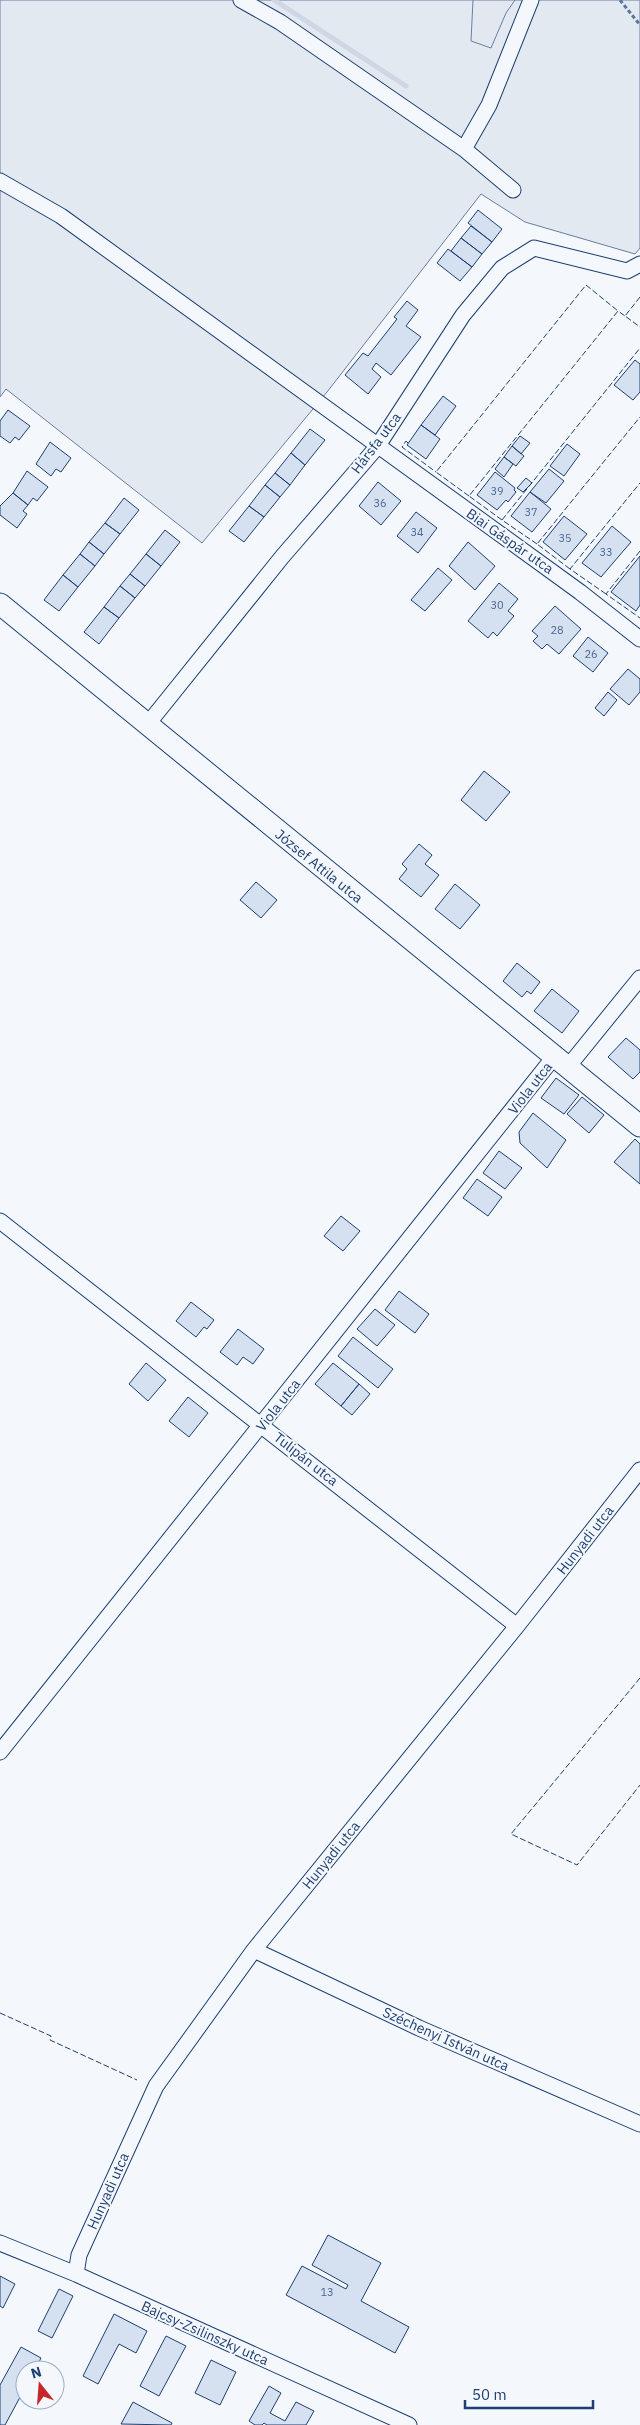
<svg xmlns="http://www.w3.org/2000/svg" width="640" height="2425" viewBox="0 0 640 2425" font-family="'IBM Plex Sans',sans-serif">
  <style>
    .green { fill: #e3e9f0; stroke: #687fa3 }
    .parking { fill: #e3e8f0; stroke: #687fa3 }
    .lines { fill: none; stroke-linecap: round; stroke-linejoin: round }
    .stream { stroke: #cfd7e4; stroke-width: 5 }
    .building { fill: #d5e0f0; stroke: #1d3f73 }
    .street-casing { stroke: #1d3f73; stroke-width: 17 }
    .secondary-casing { stroke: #1d3f73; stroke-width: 23 }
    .path { stroke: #5e769c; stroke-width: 3; stroke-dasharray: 4 2.5; stroke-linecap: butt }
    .street { stroke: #f4f7fb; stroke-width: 15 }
    .secondary { stroke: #f4f7fb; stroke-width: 21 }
    .fence { stroke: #1d3f73; stroke-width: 1; stroke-dasharray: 6 2.5; stroke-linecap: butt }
    .labels { text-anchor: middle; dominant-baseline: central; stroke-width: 4; stroke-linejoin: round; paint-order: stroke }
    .number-label { font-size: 11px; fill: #4b6792 }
    .street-label { font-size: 14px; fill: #1d3f73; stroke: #f4f7fb }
  </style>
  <rect width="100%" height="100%" fill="#f4f7fb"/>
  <path class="green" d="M0,0H640V248L635,254L525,222L481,194L327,392L202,543L6,389L0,397Z"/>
  <path class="parking" d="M473,0H515L506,13L491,48L471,41Z"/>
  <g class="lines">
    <path class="stream" d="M274,0L406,86"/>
  </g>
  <path class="building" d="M478,210L502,229L492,242L468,223Z
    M471,226L492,242L482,254L461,238Z
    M461,238L482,254L472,267L451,251Z
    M448,249L472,267L460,281L437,263Z
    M407,301L418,310L406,326L421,337L391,375L376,363L372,369L381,377L368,394L345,375L363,353L368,356L397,319L394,317Z
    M635,360L640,364V392L633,400L614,385Z
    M443,396L456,406L435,435L421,425Z
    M8,410L30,426L19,440L15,437L10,443L0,436V421Z
    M421,425L440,439L426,459L407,445Z
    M310,429L325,440L305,465L291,453Z
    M520,436L530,443L521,454L512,446Z
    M50,442L71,458L61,472L56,469L51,476L36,464Z
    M567,444L580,454L564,476L550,466Z
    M512,446L524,456L516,466L504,457Z
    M291,453L305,465L290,485L275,473Z
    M504,457L513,464L504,477L495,469Z
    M549,469L564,481L546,503L530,492Z
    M27,471L48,487L37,501L33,498L28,505L13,493Z
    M495,472L515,488L514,490L516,492L508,502L506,500L497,510L477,495Z
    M275,473L290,485L280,497L265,485Z
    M526,478L532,483L523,492L517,488Z
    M378,482L401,501L381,525L359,506Z
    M265,485L280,497L264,517L249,506Z
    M530,492L551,509L532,532L511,516Z
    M13,493L28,505L23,511L27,514L17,528L0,515V506Z
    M124,498L139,510L120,534L105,523Z
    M249,506L264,517L244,542L229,531Z
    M416,512L437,528L418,553L397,536Z
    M564,516L587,534L565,560L543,542Z
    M105,523L120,534L104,554L89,542Z
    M612,526L631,542L601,577L582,563Z
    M165,530L180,542L161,566L146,554Z
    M89,542L104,554L95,566L80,554Z
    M468,542L495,566L475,590L449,566Z
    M80,554L95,566L78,587L63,575Z
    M146,554L161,566L145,586L130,574Z
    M640,556V605L636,611L611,592Z
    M438,568L452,580L425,611L411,600Z
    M130,574L145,586L135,598L120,586Z
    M63,575L78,587L59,611L44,600Z
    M499,583L518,599L508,611L514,616L497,636L493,632L488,638L468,621Z
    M120,586L135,598L119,618L104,607Z
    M555,606L581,629L559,654L547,644L542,649L533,641L538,636L532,631Z
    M104,607L119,618L99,644L84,632Z
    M588,637L608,653L593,672L573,656Z
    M628,669L640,679V692L629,705L610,689Z
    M608,692L617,700L604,716L595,708Z
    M484,771L510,792L486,821L461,800Z
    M419,844L432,855L425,864L439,875L421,897L399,879L407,869L402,864Z
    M256,882L277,900L261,918L240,900Z
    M455,884L480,905L460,929L435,909Z
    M517,963L540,982L531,994L527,991L522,997L503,981Z
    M552,989L579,1011L562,1033L534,1011Z
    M626,1038L640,1050V1072L633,1079L608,1057Z
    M556,1078L579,1095L564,1114L541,1098Z
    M582,1097L604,1115L589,1133L567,1114Z
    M533,1113L566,1140L547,1168L520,1143L519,1132Z
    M635,1139L640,1144V1184L614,1162Z
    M499,1151L522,1168L505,1189L483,1173Z
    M477,1179L502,1197L488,1216L463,1198Z
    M341,1216L360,1231L343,1251L324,1236Z
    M399,1291L429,1314L415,1333L385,1310Z
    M191,1302L214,1320L207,1329L204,1327L196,1337L176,1321Z
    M375,1309L395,1325L377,1346L357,1329Z
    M238,1329L264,1349L253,1364L243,1357L237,1365L220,1352Z
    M353,1337L393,1369L378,1388L338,1356Z
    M146,1363L166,1380L148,1401L129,1384Z
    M333,1363L359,1384L341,1406L315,1384Z
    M359,1384L370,1394L352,1415L341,1406Z
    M188,1397L208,1413L189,1437L169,1421Z
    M328,2235L381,2263L361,2301L409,2327L395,2353L286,2295L302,2266L346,2289L348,2285L312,2265Z
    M0,2276L15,2284L3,2308L0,2306Z
    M59,2289L73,2296L52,2338L38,2331Z
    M114,2314L147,2331L136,2353L119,2344L98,2384L83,2376Z
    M166,2336L186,2346L159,2396L140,2386Z
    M21,2347L41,2358L35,2370H25V2388L5,2425H0V2385Z
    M211,2360L236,2372L220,2405L195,2393Z
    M269,2386L281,2393L270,2413L285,2421L296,2402L314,2411L306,2425H267L264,2423L262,2425H255L249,2421Z
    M133,2402L172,2423L171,2425L121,2424Z"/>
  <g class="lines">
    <g class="street-casing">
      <path id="street" d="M241,0L280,22L464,149L513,190
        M464,149L489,105L531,0
        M0,181L61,216L580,592L640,639
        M147,725L282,557L377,447L463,315L502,268L534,248L627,271L640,264
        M567,1068L640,978
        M0,1221L517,1626
        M0,1752L554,1057
        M254,1950L419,2028L640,2124
        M0,2243L76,2274L409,2425
        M76,2274L79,2255L156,2086L254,1950L517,1626L640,1470"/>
    </g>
    <g class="secondary-casing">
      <path id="secondary" d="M0,604L640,1126"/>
    </g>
    <path class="path" d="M620,0L640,25"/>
    <use href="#street" class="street"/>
    <use href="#secondary" class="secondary"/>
    <path class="fence" d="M640,297L625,316L640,327
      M408,443L406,441L402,447L436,472
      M469,496L436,472L586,285L618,311
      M502,520L469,496L618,311L625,316
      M537,544L502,520L640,348
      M640,551L606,594L640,618
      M570,569L537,544L640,417
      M606,594L570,569L640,483
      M640,1678L511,1834L577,1865L640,1785
      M0,2013L51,2036L50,2040L137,2080"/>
  </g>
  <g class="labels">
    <g class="number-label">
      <text x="497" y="491">39</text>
      <text x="380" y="503">36</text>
      <text x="531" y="512">37</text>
      <text x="417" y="532">34</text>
      <text x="565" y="538">35</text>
      <text x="606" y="552">33</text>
      <text x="497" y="605">30</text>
      <text x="557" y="630">28</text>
      <text x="591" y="654">26</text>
      <text x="327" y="2292">13</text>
    </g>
    <g class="street-label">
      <text transform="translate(376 443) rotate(-53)">Hársfa utca</text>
      <text transform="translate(510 541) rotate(35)">Biai Gáspár utca</text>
      <text transform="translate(319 866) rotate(39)">József Attila utca</text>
      <text transform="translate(530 1088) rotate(-52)">Viola utca</text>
      <text transform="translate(278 1405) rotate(-52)">Viola utca</text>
      <text transform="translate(306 1459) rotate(38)">Tulipán utca</text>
      <text transform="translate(585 1540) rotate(-52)">Hunyadi utca</text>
      <text transform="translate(331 1855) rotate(-51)">Hunyadi utca</text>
      <text transform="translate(446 2039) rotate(24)">Széchenyi István utca</text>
      <text transform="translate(108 2191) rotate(-66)">Hunyadi utca</text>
      <text transform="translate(205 2333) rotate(24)">Bajcsy-Zsilinszky utca</text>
    </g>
  </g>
  <g transform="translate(40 2385) rotate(343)"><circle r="24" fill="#f4f7fb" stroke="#9eadc5"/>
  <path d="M0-4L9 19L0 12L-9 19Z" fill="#c62828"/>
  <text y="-8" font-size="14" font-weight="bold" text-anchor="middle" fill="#1d3f73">N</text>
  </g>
  <path d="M465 2400v8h128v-8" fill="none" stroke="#1d3f73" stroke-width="2.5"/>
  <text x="472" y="2400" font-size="15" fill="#1d3f73" stroke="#f4f7fb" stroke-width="4" paint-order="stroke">50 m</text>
</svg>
